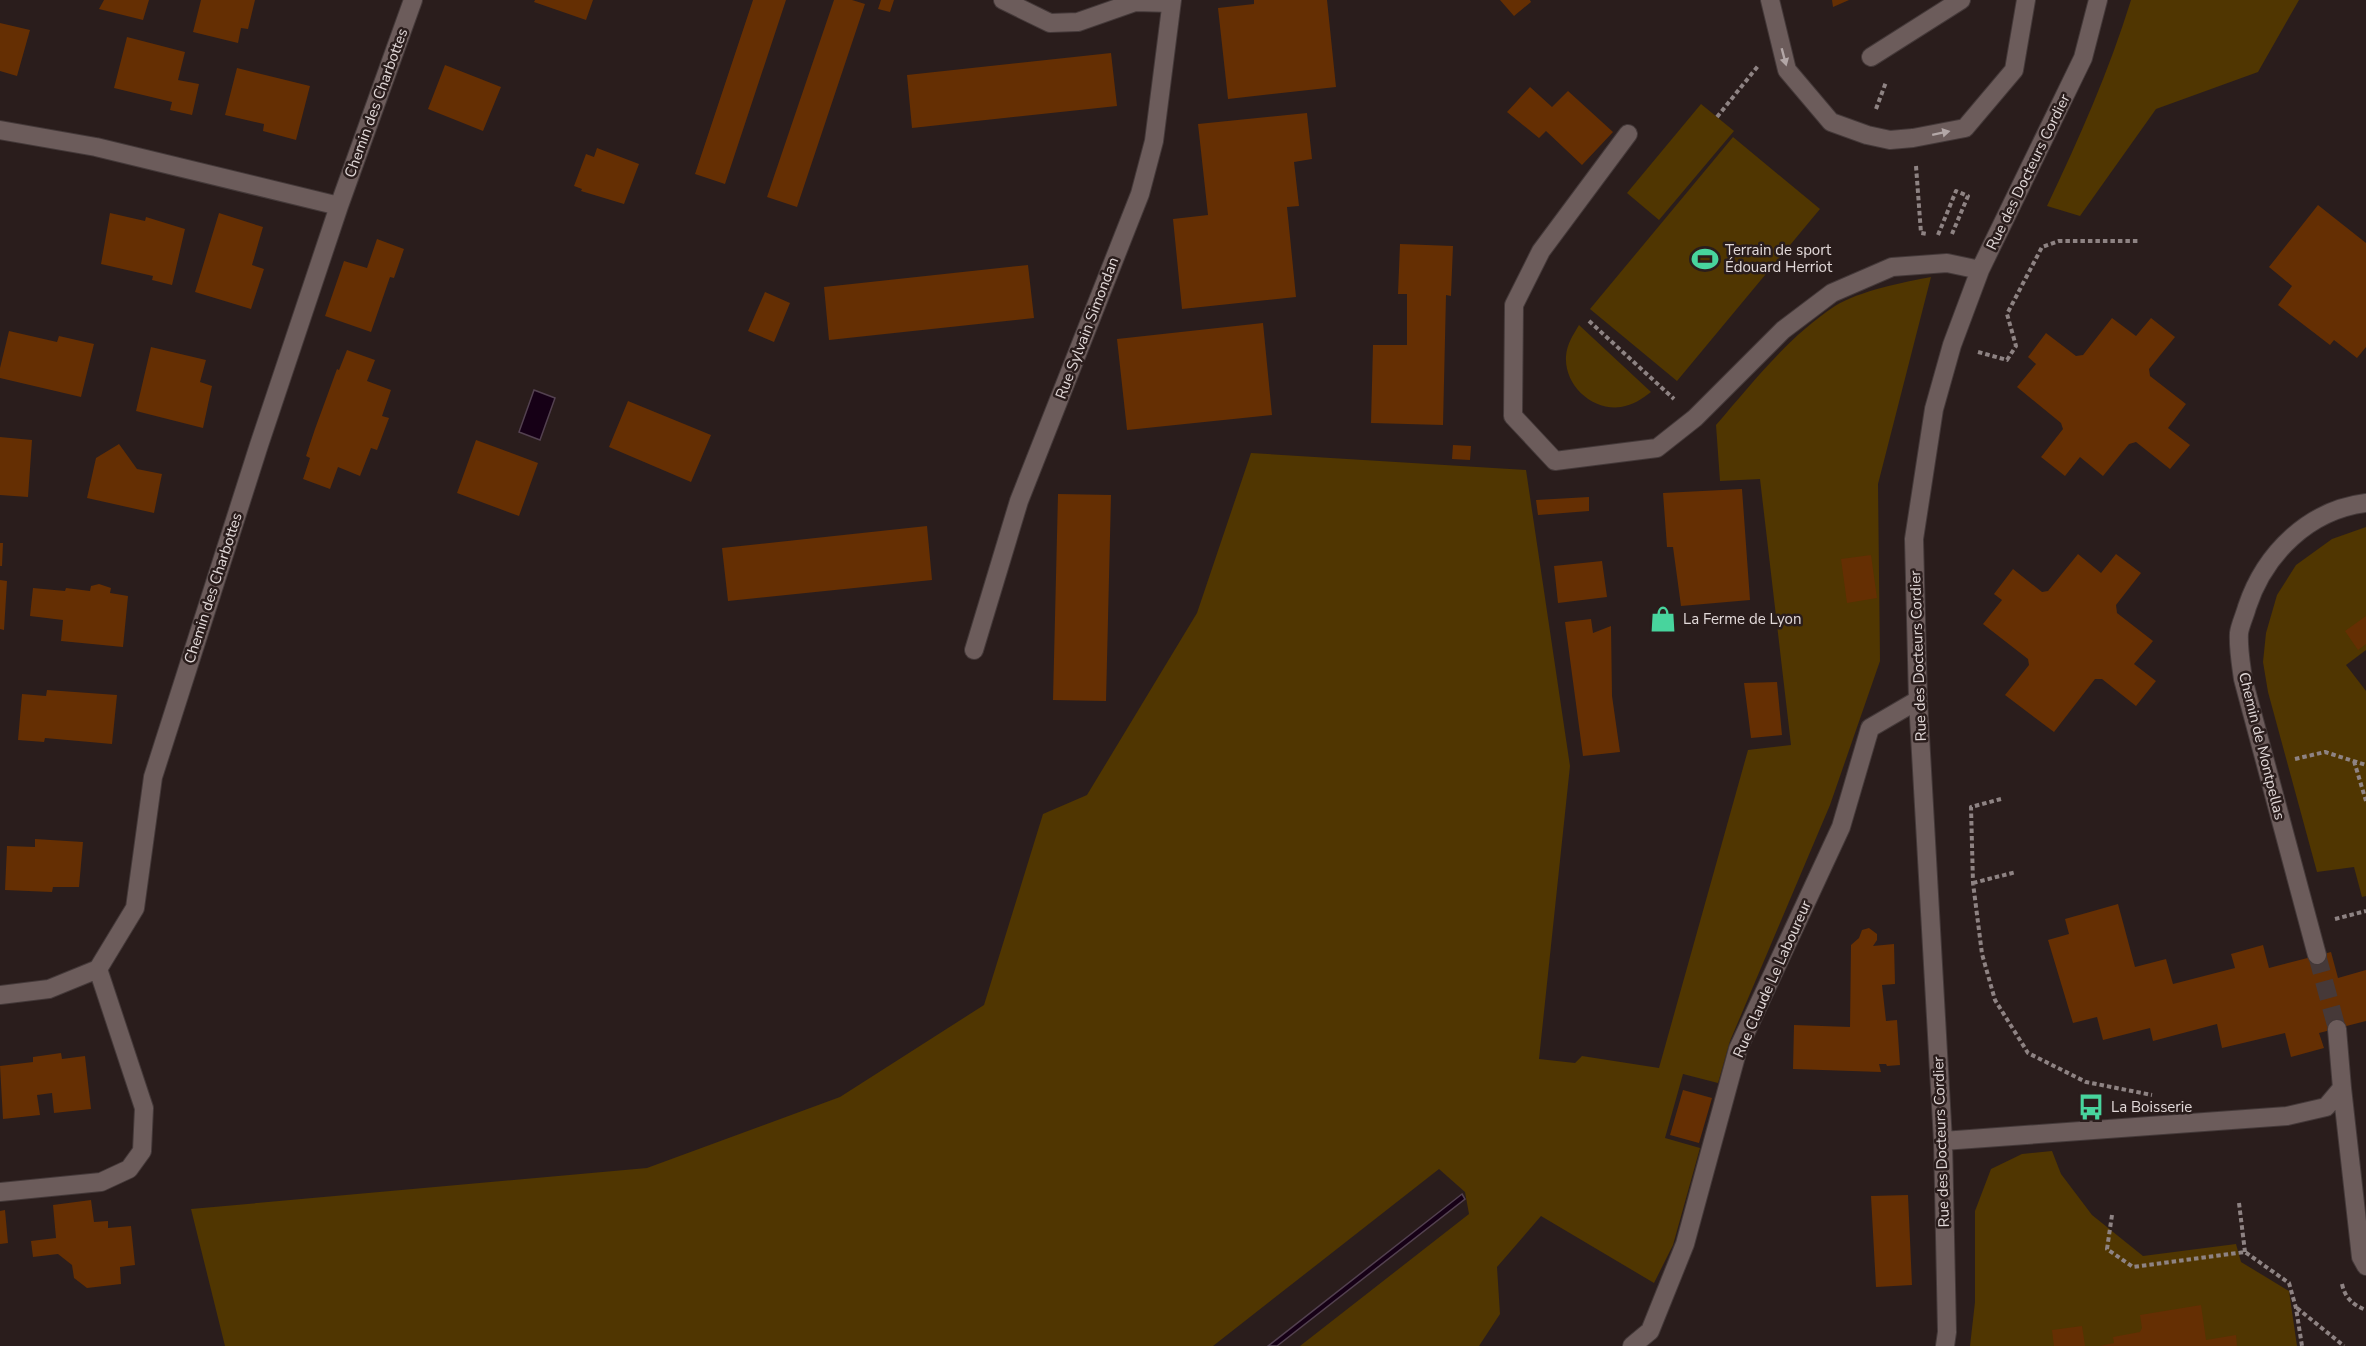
<svg xmlns="http://www.w3.org/2000/svg" width="2366" height="1346" viewBox="0 0 2366 1346" font-family="'Nunito Sans',sans-serif">
  <style>
    .green { fill: #503601 }
    .water { fill: #160016; stroke: #534150; stroke-width: 1.5 }
    .building { fill: #652f03 }
    .lines { fill: none; stroke-linecap: round; stroke-linejoin: round }
    .minor-tunnel { stroke: #463938; stroke-width: 18; stroke-dasharray: 18 9; stroke-linecap: butt }
    .minor-casing { stroke: #443939; stroke-width: 20 }
    .path { stroke: #8e8383; stroke-width: 4; stroke-dasharray: 4.5 3; stroke-linecap: butt }
    .minor { stroke: #6c5c5b; stroke-width: 18 }
    .oneway { fill: #b3a7a7 }
    .labels { text-anchor: middle; dominant-baseline: central; stroke-width: 5; stroke-linejoin: round; paint-order: stroke }
    .street-label { font-size: 15px; fill: #e2d9d9; stroke: #2a1d1c }
    .poi-label { font-size: 15px; fill: #e2d9d9; stroke: #2a1d1c; text-anchor: start }
  </style>
  <rect width="100%" height="100%" fill="#2a1d1c"/>
  <path class="green" d="M2131,0H2299L2258,72L2156,109L2080,216L2047,206C2079,139 2109,71 2131,0Z
    M1701,104L1734,131L1659,220L1627,193Z
    M1733,137L1820,209L1677,381L1590,309Z
    M1931,277L1878,484L1880,661L1830,805L1730,1041L1718,1083L1683,1074L1665,1138L1700,1148L1673,1245L1654,1283L1541,1216L1497,1267L1500,1314L1479,1346H1300L1469,1214L1465,1192L1439,1169L1213,1346H225L191,1209L647,1168L840,1097L984,1005L1043,814L1087,795L1197,613L1251,453L1526,470L1570,766L1539,1059L1575,1063L1582,1056L1659,1068L1748,750L1791,745L1760,479L1720,481L1716,425C1753,382 1788,337 1835,306C1859,291 1904,282 1931,277Z
    M1579,325L1651,392C1642,399 1633,405 1621,407C1592,411 1564,385 1566,356C1567,344 1573,335 1579,325Z
    M2366,527V650L2346,665L2366,691V896L2362,897L2354,867L2317,872L2268,692L2263,662L2266,633L2277,595L2296,565L2332,539Z
    M2052,1151L2061,1174L2092,1215L2143,1256L2236,1244L2241,1262L2289,1291L2297,1346H1970L1975,1302V1211L1991,1169L2022,1154Z"/>
  <path class="water" d="M534,390L555,398L540,440L519,432Z
    M1462,1194L1465,1199L1277,1346H1268Z"/>
  <path class="building" d="M104,0H149L143,20L99,9Z
    M201,0H255L248,29L241,28L238,43L193,32Z
    M535,0H593L586,20L534,2Z
    M753,0H786L725,184L695,174Z
    M834,0H852L865,4L797,207L767,197Z
    M881,0H894L890,12L878,9Z
    M1254,0H1327L1336,87L1228,99L1218,8L1254,4Z
    M1500,0H1530L1531,2L1514,16Z
    M1832,0H1849L1833,7Z
    M0,23L30,30L17,76L0,71Z
    M127,37L185,52L178,80L199,84L192,115L170,110L172,102L114,88Z
    M1111,53L1117,106L912,128L907,75Z
    M445,65L501,87L483,131L428,109Z
    M237,68L310,86L296,140L263,131L264,124L225,115Z
    M1530,87L1552,107L1568,91L1613,132L1582,165L1546,131L1539,138L1507,112Z
    M1307,113L1312,159L1294,162L1299,206L1287,207L1296,297L1182,309L1173,219L1208,215L1198,124Z
    M597,148L639,164L624,204L581,191L582,189L574,186L586,154L594,157Z
    M2318,205L2366,243V347L2357,358L2334,340L2330,345L2278,305L2292,286L2269,267Z
    M110,213L145,221L146,217L185,229L172,285L152,280L153,276L101,264Z
    M219,213L263,227L252,265L264,269L251,309L195,292Z
    M377,239L404,249L394,278L390,277L371,332L325,316L344,261L367,268Z
    M1400,244L1453,246L1451,296L1446,295L1443,425L1371,423L1373,345H1407V294H1398Z
    M1028,265L1034,318L829,340L824,287Z
    M765,292L790,303L774,342L748,331Z
    M2112,318L2136,336L2151,318L2175,337L2149,369L2150,376L2186,404L2168,428L2190,445L2170,469L2136,442L2129,444L2103,476L2080,457L2065,476L2041,457L2063,429L2061,423L2017,387L2036,364L2028,357L2046,333L2076,356L2083,355Z
    M1263,323L1272,415L1127,430L1117,339Z
    M9,331L57,342L59,336L94,344L81,397L0,378V368Z
    M151,347L206,360L200,382L212,386L203,428L136,411Z
    M347,350L375,360L367,381L391,390L382,416L389,418L377,450L371,448L360,476L338,467L330,489L303,479L310,458L306,456L315,429L337,369L339,370Z
    M628,401L711,435L691,482L609,447Z
    M0,437L32,440L28,497L0,495Z
    M476,440L538,463L519,516L457,493Z
    M119,444L137,469L162,474L154,513L87,498L96,458Z
    M1453,445L1471,446L1470,460L1452,459Z
    M1742,489L1750,600L1681,606L1673,547H1667L1663,493Z
    M1058,494L1111,495L1106,701L1053,700Z
    M1589,497V511L1538,515L1536,500Z
    M927,526L932,580L728,601L722,548Z
    M0,543H3L2,566H0Z
    M2078,554L2101,573L2116,554L2141,573L2116,605L2117,613L2153,641L2134,664L2156,681L2136,706L2102,679H2095L2054,732L2005,695L2029,665L2028,659L1983,624L2002,600L1994,594L2013,569L2042,592L2048,591Z
    M1871,555L1877,598L1847,603L1841,559Z
    M1602,561L1607,597L1558,603L1554,566Z
    M0,580L7,581L4,630L0,629Z
    M99,584L111,588L110,593L128,596L123,647L61,641L63,620L30,616L33,588L65,591L66,588L90,591L91,586Z
    M2366,616V644L2358,650L2345,631Z
    M1591,619L1593,633L1611,626L1612,696L1620,752L1583,756L1565,622Z
    M1777,682L1782,735L1751,738L1744,683Z
    M47,690L117,695L112,744L45,738L44,742L18,740L22,694L46,696Z
    M35,839L83,842L79,887H53L52,892L5,890L7,846L35,847Z
    M2118,904L2135,967L2166,959L2173,984L2235,968L2231,954L2263,945L2269,968L2331,952L2338,978L2366,970V1021L2319,1033L2324,1048L2291,1057L2285,1033L2222,1048L2217,1024L2153,1041L2150,1028L2103,1040L2097,1017L2073,1023L2048,940L2069,934L2065,919Z
    M1869,928L1877,934V940L1873,946L1894,944L1895,984L1882,985L1886,1021L1897,1020L1900,1065L1887,1066L1886,1064H1879L1881,1072L1793,1069L1794,1025L1850,1027L1851,945L1859,938L1862,930Z
    M61,1053L62,1059L85,1056L91,1109L54,1113L52,1093L37,1095L40,1115L3,1119L0,1066L33,1062V1057Z
    M1683,1090L1712,1098L1699,1143L1670,1135Z
    M1908,1195L1912,1285L1876,1287L1871,1196Z
    M91,1200L94,1222L108,1221V1228L131,1226L135,1265L120,1267L121,1284L87,1288L74,1278L72,1265L58,1254L33,1257L31,1241L56,1238L53,1205Z
    M5,1210L8,1243L0,1244V1211Z
    M2201,1305L2206,1340L2236,1335L2237,1346H2100L2114,1343L2113,1337L2140,1332L2142,1328L2140,1315Z
    M2082,1326L2085,1346H2054L2052,1330Z"/>
  <g class="lines">
    <path class="minor-tunnel" d="M2317,955L2337,1029"/>
    <g class="minor-casing">
      <path id="minor" d="M1003,0L1050,23L1078,22L1135,2L1171,3
        M1770,0L1787,70L1831,122L1867,135L1890,140L1913,138L1965,128L2014,70L2026,0
        M1871,57L1961,0
        M0,130L96,147L339,206
        M1628,134L1541,251L1514,305L1513,416L1555,461L1657,448L1695,418L1783,330L1832,293L1892,267L1947,263L1980,270
        M974,650L1019,501L1140,194L1154,141L1172,0
        M2317,955L2243,679C2241,664 2238,648 2239,633C2240,625 2245,615 2247,607C2265,553 2309,510 2366,503
        M0,995L49,989L98,969L135,908L153,777L259,445L339,206L413,0
        M2342,1088L2361,1257L2366,1266
        M1943,1141L2287,1116L2326,1107L2342,1088L2337,1029
        M0,1192L101,1182L129,1169L142,1151L144,1108L98,969
        M1632,1346L1650,1331L1685,1244L1738,1049L1841,827L1870,728L1918,700
        M1945,1346L1947,1332L1943,1141L1918,700L1914,539L1934,409L1952,345L1980,270L2083,58L2098,0"/>
    </g>
    <path class="path" d="M1876,109L1886,82
      M1717,117L1758,66
      M1916,166L1921,233L1927,234
      M1938,235L1956,191L1968,196L1952,234
      M1589,321L1674,399
      M1978,352L2007,360L2016,346L2007,314L2042,247L2059,241H2138
      M2295,759L2325,752L2366,765
      M2354,761L2366,801
      M2001,799L1971,807L1973,883L1982,954L1995,1000L2028,1053L2086,1082L2152,1095
      M1973,883L2016,872
      M2335,919L2366,911
      M2239,1203L2245,1252
      M2112,1215L2107,1249L2133,1267L2245,1252L2289,1283L2296,1308L2302,1346
      M2342,1284C2345,1298 2353,1305 2366,1310
      M2297,1308L2344,1346"/>
    <use href="#minor" class="minor"/>
  </g>
  <defs><path id="oneway-solid" d="M-6-.8H1V-3.2L6.5 0L1 3.2V.8H-6Z" transform="scale(1.5)"/></defs>
  <g class="oneway">
    <use href="#oneway-solid" transform="translate(1784 57) rotate(75)"/>
    <use href="#oneway-solid" transform="translate(1941 133) rotate(-12)"/>
  </g>
  <defs>
    <g id="stadium-bare" transform="scale(2.07)"><path d="M0-5a6.5 5 0 1 0 0 10a6.5 5 0 1 0 0-10ZM-3.5-1.8h7v3.6h-7Z" fill="#48d49d" stroke="#2a1d1c" stroke-width="2.5" paint-order="stroke"/></g>
    <g id="shop-bare" transform="scale(2.07)"><path d="M-5-2.5h2.3a2.7 3.5 0 0 1 5.4 0H5L5.5 6h-11ZM-1.5-2.5h3a1.5 2.3 0 0 0-3 0Z" fill="#48d49d" stroke="#2a1d1c" stroke-width="2.5" paint-order="stroke"/></g>
    <g id="bus-bare" transform="scale(2.07)"><path d="M-5-6H5V4H4V6H2V4H-2V6H-4V4H-5ZM-3.5-4V0h7V-4ZM-3.5 1.2v1.5H-2V1.2ZM2 1.2v1.5H3.5V1.2Z" fill="#48d49d" stroke="#2a1d1c" stroke-width="2.5" paint-order="stroke"/></g>
  </defs>
  <g fill-rule="evenodd">
    <use href="#stadium-bare" x="1705" y="259"/>
    <use href="#shop-bare" x="1663" y="619"/>
    <use href="#bus-bare" x="2091" y="1107"/>
  </g>
  <g class="labels">
    <g class="street-label">
      <text transform="translate(376 103) rotate(-70)">Chemin des Charbottes</text>
      <text transform="translate(2028 172) rotate(-64)">Rue des Docteurs Cordier</text>
      <text transform="translate(1087 328) rotate(-69)">Rue Sylvain Simondan</text>
      <text transform="translate(213 588) rotate(-72)">Chemin des Charbottes</text>
      <text transform="translate(1918 656) rotate(-92)">Rue des Docteurs Cordier</text>
      <text transform="translate(2262 746) rotate(76)">Chemin de Montpellas</text>
      <text transform="translate(1772 979) rotate(-66)">Rue Claude Le Laboureur</text>
      <text transform="translate(1941 1142) rotate(-92)">Rue des Docteurs Cordier</text>
    </g>
    <g class="poi-label">
      <text x="1725" y="250">Terrain de sport<tspan x="1725" dy="17">Édouard Herriot</tspan></text>
      <text x="1683" y="619">La Ferme de Lyon</text>
      <text x="2111" y="1107">La Boisserie</text>
    </g>
  </g>
</svg>
